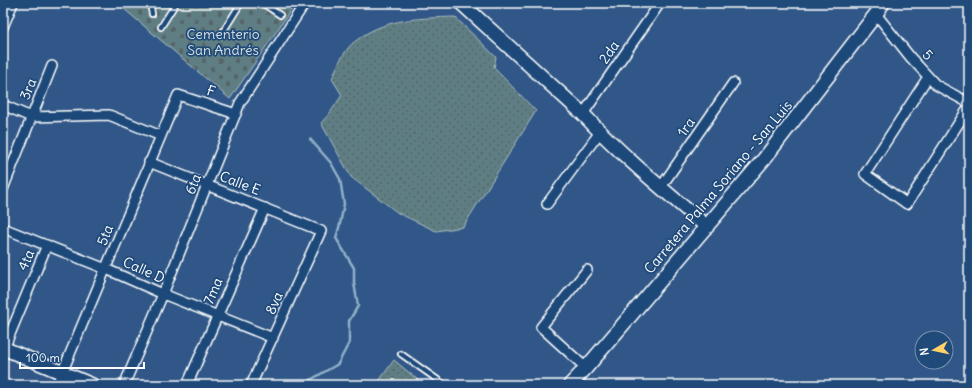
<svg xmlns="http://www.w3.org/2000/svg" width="972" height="388" viewBox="0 0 972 388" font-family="Delius,sans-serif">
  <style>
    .grass { fill: url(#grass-dots); stroke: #aebec1 }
    .cemetery { fill: url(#cemetery-stones); stroke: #aebec1 }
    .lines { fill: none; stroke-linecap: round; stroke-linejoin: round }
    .stream { stroke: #92b0c8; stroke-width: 2.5 }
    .lane-casing { stroke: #fff; stroke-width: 8 }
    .street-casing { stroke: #fff; stroke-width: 12 }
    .secondary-casing { stroke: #fff; stroke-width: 16 }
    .lane { stroke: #1f4a7a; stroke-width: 4.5 }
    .street { stroke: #1f4a7a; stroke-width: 9 }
    .secondary { stroke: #1f4a7a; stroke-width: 13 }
    .labels { text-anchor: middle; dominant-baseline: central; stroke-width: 3.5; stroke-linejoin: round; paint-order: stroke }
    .park-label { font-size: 14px; fill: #d7dfe0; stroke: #1f4a7a }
    .street-label { font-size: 14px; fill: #fff; stroke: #1f4a7a }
  </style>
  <defs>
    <pattern id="grass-dots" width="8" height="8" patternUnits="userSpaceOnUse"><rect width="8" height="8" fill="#5e7e83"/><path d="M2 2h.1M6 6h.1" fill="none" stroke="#556568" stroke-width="1.8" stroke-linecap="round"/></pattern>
    <pattern id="cemetery-stones" width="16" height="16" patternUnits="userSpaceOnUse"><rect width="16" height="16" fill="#5e7e83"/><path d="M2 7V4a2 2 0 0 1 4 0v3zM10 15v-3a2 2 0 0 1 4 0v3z" fill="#556568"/></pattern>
  </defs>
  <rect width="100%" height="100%" fill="#305788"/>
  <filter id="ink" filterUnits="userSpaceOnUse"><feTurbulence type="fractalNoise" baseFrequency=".025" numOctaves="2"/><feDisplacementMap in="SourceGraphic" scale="8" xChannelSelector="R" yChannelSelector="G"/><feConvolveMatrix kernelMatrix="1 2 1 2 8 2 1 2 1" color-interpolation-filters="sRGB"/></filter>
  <g filter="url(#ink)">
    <path class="grass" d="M455,17L496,57L494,68L536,111L463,227L436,231L398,213L351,177L321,123L330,113L342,95L332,79C336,68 341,57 349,47C352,43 357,40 361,37C388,18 423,18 455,17Z
      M394,360L418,380L414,385H376Z"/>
    <path class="cemetery" d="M117,3H296L230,99Z"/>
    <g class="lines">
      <path class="stream" d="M304,385L312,379L338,364L349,343V321L358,306L354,283V268L336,238L340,224L344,204L340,179L331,163L310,139"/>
      <g class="lane-casing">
        <path id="lane" d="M150,3L152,14
          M262,3L280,15
          M161,27L176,3
          M221,35L241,3
          M401,354L445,385"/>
      </g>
      <g class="street-casing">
        <path id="street" d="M876,14L911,58L936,85L969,103
          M3,27L13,3
          M928,77L865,174L907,204L969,107
          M3,105L31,117L109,115L161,136
          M583,114L658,6L655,3
          M149,162L321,231L251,385
          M661,187L733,83
          M3,189L52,66
          M547,204L600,132
          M3,228L106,269L163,294L273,338
          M3,351L47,245
          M586,368L541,327L587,270
          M57,385L178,95L236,114
          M124,385L163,294L240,103L305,3
          M187,385L265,208"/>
      </g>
      <g class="secondary-casing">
        <path id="secondary" d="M461,3L583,114C621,155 665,191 707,227
          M3,348L92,385
          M570,385L586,368L764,159L876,14L883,3"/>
      </g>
      <use href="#lane" class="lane"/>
      <use href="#street" class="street"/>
      <use href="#secondary" class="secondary"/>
    </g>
  </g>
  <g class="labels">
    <g class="park-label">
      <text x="223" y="34">Cementerio<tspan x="223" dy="16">San Andrés</tspan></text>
    </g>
    <g class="street-label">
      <text transform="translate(609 52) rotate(-55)">2da</text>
      <text transform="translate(928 55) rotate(48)">5</text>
      <text transform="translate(28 89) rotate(-68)">3ra</text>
      <text transform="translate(211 91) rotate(18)">F</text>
      <text transform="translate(686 127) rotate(-55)">1ra</text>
      <text transform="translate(240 183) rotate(21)">Calle E</text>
      <text transform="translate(193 184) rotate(-68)">6ta</text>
      <text transform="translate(718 187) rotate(-50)">Carretera Palma Soriano - San Luis</text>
      <text transform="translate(105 235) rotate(-68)">5ta</text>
      <text transform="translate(26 260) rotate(-67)">4ta</text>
      <text transform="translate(144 270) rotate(24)">Calle D</text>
      <text transform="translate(213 291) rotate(-67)">7ma</text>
      <text transform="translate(274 303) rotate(-66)">8va</text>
    </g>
  </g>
  <rect width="972" height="388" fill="none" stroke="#1f4a7a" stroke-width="16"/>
  <rect x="8" y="8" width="956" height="372" fill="none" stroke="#fff" stroke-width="1.5" filter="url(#ink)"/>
  <g transform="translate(934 350) rotate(261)"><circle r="19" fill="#1f4a7a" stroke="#7992af"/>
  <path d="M0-3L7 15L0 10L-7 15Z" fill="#ffd166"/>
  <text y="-6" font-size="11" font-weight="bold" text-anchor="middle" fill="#ffffff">N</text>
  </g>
  <path d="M20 362v6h124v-6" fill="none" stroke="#ffffff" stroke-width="2"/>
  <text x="26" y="362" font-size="12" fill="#ffffff" stroke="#1f4a7a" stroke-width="3" paint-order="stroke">100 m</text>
</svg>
